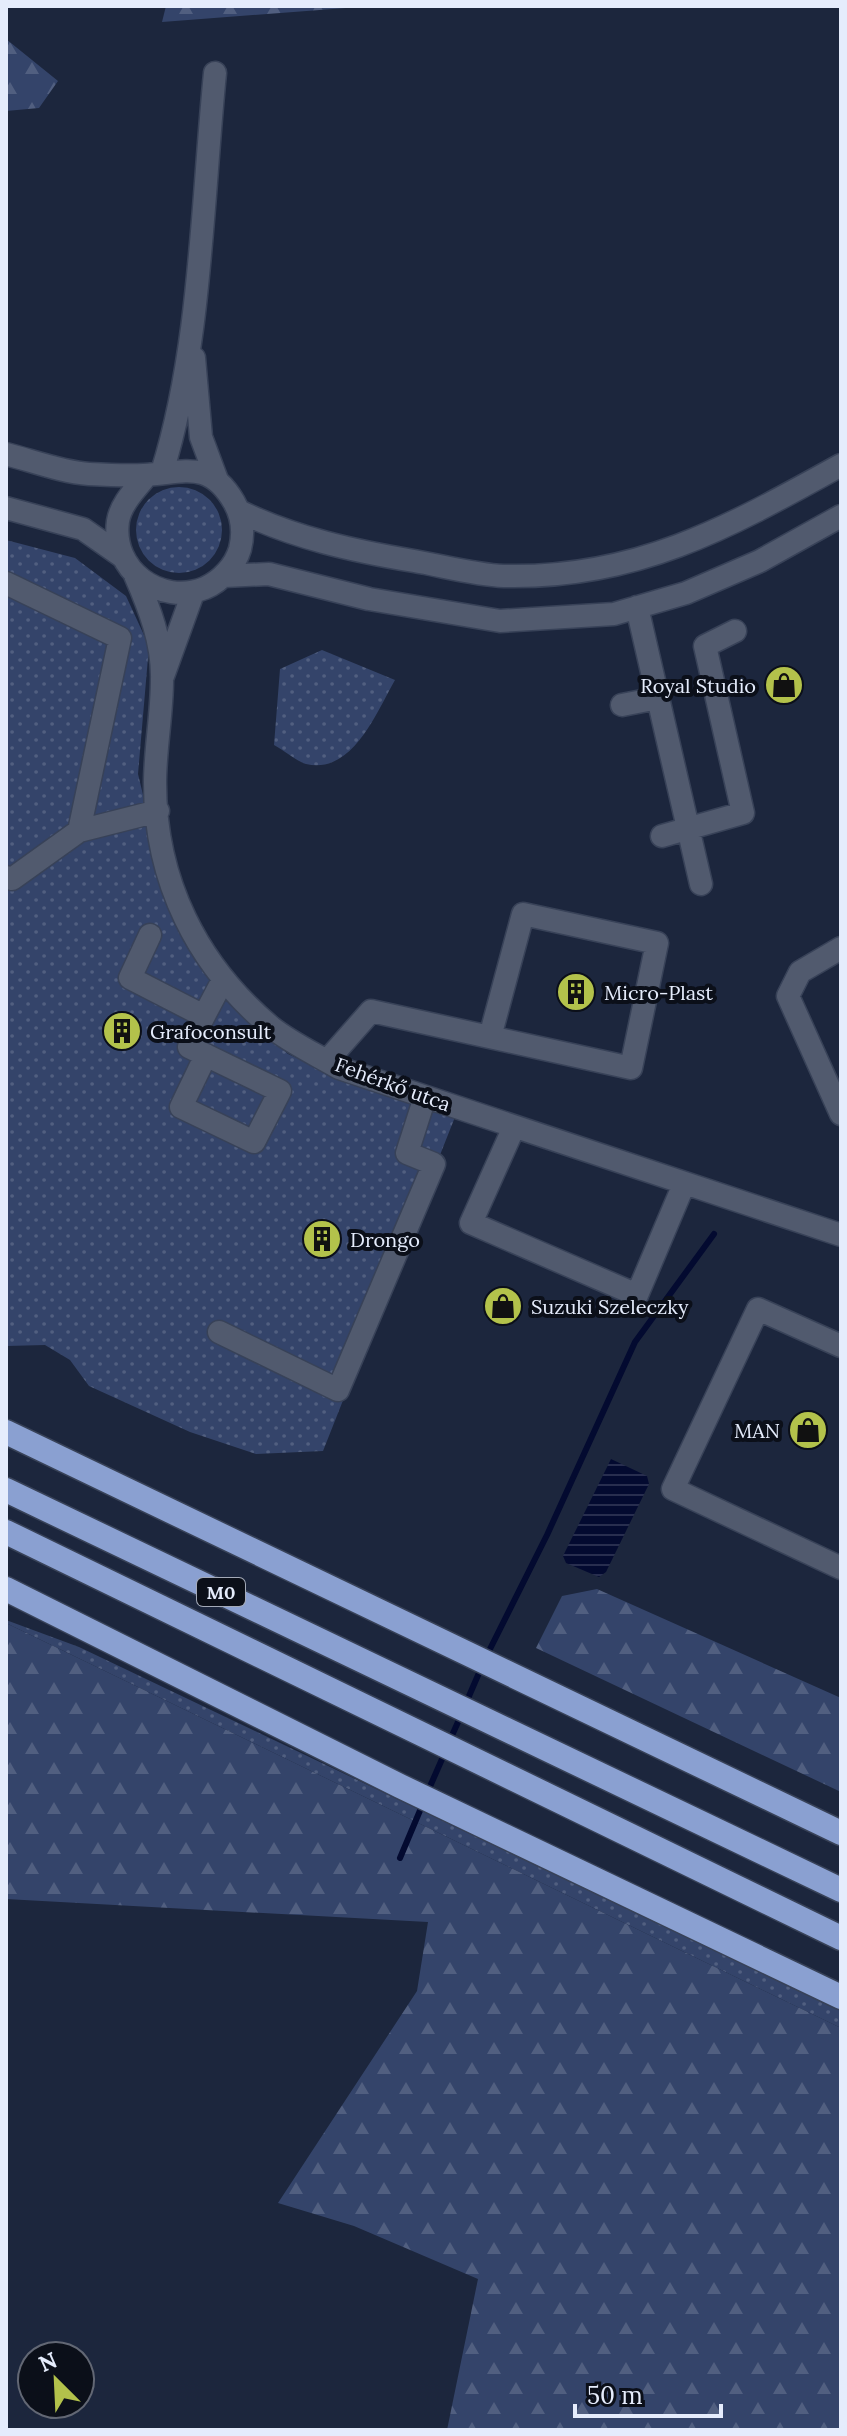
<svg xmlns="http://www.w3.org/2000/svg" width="847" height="2436" viewBox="0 0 847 2436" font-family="Lora,serif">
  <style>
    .grass { fill: url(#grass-dots) }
    .forest { fill: url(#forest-firs) }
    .water { fill: url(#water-rules) }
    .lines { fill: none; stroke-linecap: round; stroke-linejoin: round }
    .stream { stroke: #030a30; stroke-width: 6 }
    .minor-casing { stroke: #384258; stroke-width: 25 }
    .highway-casing { stroke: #384258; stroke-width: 27 }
    .minor { stroke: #515a6e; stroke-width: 22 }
    .highway { stroke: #8aa0d1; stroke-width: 24 }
    .labels { text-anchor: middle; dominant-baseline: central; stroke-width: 8; stroke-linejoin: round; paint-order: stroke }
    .shield { fill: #0b0f19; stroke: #a4aab8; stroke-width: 2 }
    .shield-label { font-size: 18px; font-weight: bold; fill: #e5ecfc }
    .poi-label { font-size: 20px; fill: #e5ecfc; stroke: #0b0f19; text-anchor: start }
    .street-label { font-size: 20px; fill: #e5ecfc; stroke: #0b0f19 }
  </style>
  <defs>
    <pattern id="grass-dots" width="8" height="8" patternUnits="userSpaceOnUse" patternTransform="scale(2)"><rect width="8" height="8" fill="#34446a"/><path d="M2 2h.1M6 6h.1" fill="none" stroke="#515f80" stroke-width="1.8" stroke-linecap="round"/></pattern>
    <pattern id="forest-firs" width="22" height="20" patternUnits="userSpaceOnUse" patternTransform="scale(2)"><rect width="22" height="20" fill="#34446a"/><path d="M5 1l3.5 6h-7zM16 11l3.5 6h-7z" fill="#515f80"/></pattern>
    <pattern id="water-rules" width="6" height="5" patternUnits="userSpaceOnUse" patternTransform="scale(2)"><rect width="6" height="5" fill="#030a30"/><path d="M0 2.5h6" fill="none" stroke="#282e4f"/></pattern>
  </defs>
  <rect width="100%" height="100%" fill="#1c263d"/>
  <path class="grass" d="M136 530a43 43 0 1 1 86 0a43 43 0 1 1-86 0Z
    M6,540L75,558L126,596L149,646L138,774L171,911L230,1002L288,1054L360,1087L455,1117L323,1451L256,1454L190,1432L89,1386L70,1360L45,1345L6,1346Z
    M322,650L395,680C377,711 353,775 306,764C296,761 284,750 274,745L280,669Z
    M6,1620L79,1647L841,2011V2028L6,1623Z"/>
  <path class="forest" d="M166,6H372L162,22Z
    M6,39L58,81L39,108L6,111Z
    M597,1589L841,1698V1792L536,1648L562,1596Z
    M6,1623L841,2028V2430H447L478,2279L354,2226L278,2203L417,1991L428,1922L6,1899Z"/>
  <path class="water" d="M611,1459L647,1476L649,1484L606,1572L599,1577L566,1563L563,1556Z"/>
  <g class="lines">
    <path class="stream" d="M487,1655L547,1535L635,1342L714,1234
      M466,1703L482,1666
      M450,1740L462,1713
      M428,1791L446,1750
      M400,1858L424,1801"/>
    <g class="minor-casing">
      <path id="minor" d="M194,358L201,437L217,480
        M6,454C33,461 62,472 89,474C107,475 126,476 144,475C184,473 209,459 234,502C242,516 244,533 240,549C235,566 221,581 205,588C160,606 111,570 118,521C121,503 136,489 147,475
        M162,472C201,347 202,203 215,73
        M6,508L83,529L123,557
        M239,511C294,538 354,551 414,561C443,566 475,575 504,576C637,579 729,527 841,465
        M135,575C149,607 163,643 162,680C162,714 155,749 155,783C155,881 197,965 271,1027C291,1043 317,1055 339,1068L841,1235
        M224,576L269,574L369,599L500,621L614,614L686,593L760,561L841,516
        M6,583L120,638L79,831
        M637,607L701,884
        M163,676L193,593
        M622,705L658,698
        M662,836L743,813L705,646L735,631
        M6,877L12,879L79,831L158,811
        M150,935L130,978L204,1016L223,980
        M841,948L800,972L788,996L841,1114
        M204,1016L189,1047L280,1091L254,1142L181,1107L206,1055
        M327,1061L371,1011L631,1068L657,943L523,914L490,1037
        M514,1127L471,1223L637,1295L684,1184
        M219,1332L338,1390L434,1164L407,1153L425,1097
        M841,1346L758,1309L673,1489L841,1568"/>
    </g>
    <g class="highway-casing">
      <path id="highway" d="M6,1432L841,1833
        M6,1490L841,1890
        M6,1532L841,1938
        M6,1589L400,1786L841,1997"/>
    </g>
    <use href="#minor" class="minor"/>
    <use href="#highway" class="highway"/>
  </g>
  <defs>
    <g id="shop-disc" transform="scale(2)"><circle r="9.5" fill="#b3c24b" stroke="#0b0f19"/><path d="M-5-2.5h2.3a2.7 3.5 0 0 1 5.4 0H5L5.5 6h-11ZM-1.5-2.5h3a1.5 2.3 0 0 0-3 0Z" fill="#111"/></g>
    <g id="building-disc" transform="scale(2)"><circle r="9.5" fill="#b3c24b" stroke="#0b0f19"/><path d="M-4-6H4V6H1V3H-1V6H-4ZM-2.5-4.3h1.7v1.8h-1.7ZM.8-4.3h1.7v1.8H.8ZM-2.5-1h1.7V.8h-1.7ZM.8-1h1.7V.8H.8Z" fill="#111"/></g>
  </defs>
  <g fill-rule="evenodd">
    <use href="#shop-disc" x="784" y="685"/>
    <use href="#building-disc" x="576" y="992"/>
    <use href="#building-disc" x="122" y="1031"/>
    <use href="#building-disc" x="322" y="1239"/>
    <use href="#shop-disc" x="503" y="1306"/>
    <use href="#shop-disc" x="808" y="1430"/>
  </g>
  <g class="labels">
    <rect class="shield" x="197" y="1578" width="48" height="28" rx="6"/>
    <g class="shield-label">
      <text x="221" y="1592">M0</text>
    </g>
    <g class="poi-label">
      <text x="756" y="685" text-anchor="end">Royal Studio</text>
      <text x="604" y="992">Micro-Plast</text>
      <text x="150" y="1031">Grafoconsult</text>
      <text x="350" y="1239">Drongo</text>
      <text x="531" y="1306">Suzuki Szeleczky</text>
      <text x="780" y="1430" text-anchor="end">MAN</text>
    </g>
    <g class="street-label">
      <text transform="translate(393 1084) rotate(20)">Fehérkő utca</text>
    </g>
  </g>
  <rect width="847" height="2436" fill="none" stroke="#e5ecfc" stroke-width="16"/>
  <g transform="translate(56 2380) rotate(336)"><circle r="38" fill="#0b0f19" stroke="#626774" stroke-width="2"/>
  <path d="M0-6L14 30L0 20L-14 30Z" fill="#b3c24b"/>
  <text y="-12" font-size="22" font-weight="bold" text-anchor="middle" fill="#e5ecfc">N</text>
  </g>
  <path d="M575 2404v12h146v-12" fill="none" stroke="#e5ecfc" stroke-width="4"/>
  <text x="587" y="2404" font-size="24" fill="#e5ecfc" stroke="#0b0f19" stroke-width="6" paint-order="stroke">50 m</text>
</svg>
